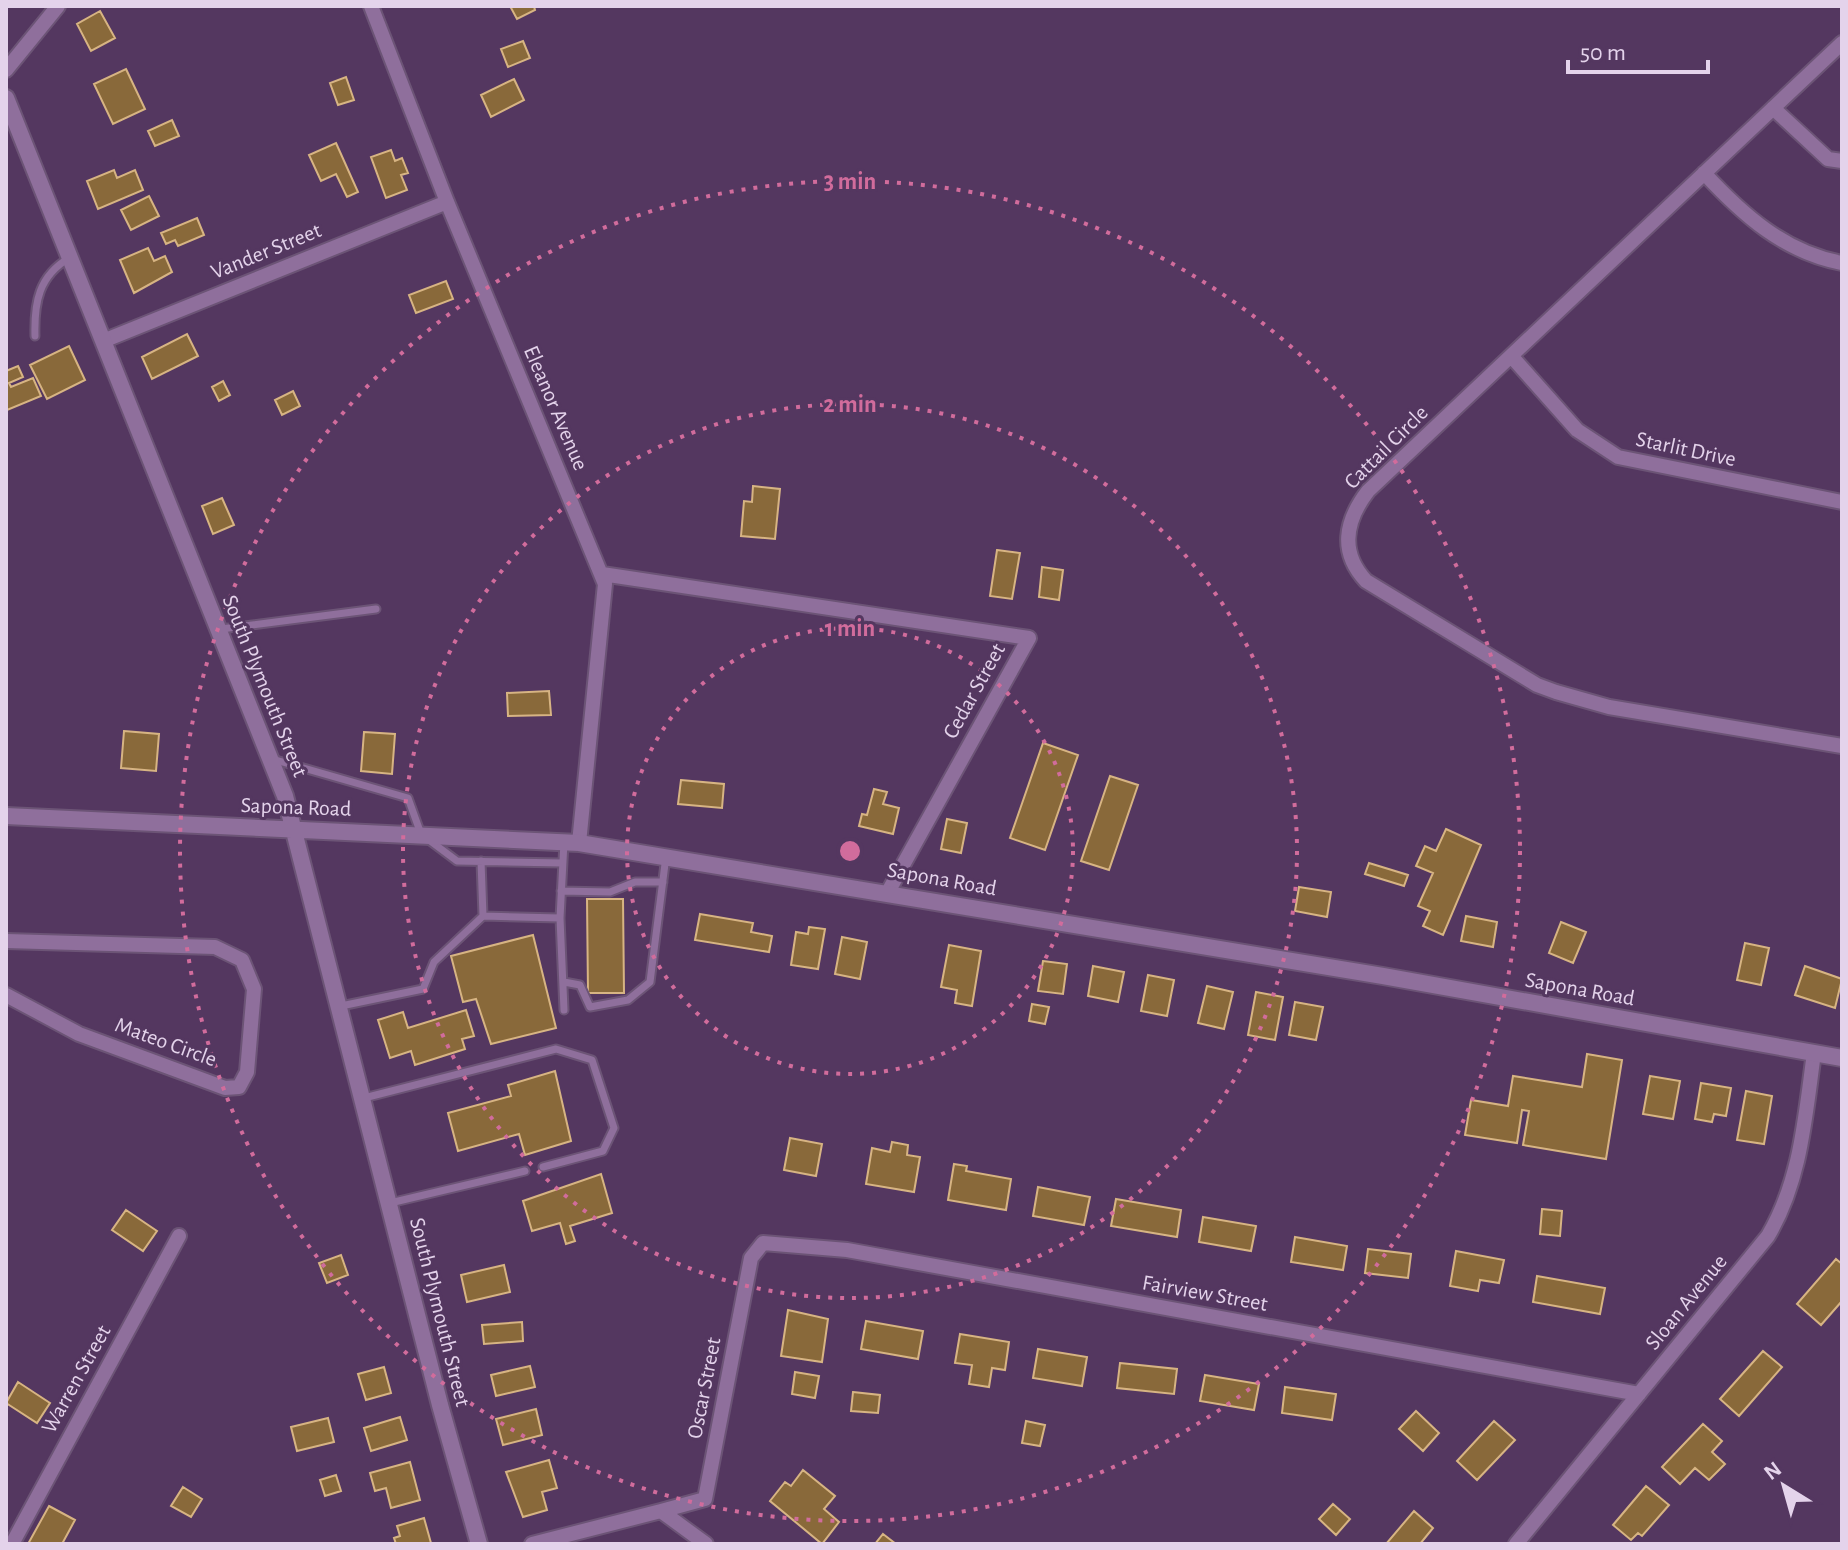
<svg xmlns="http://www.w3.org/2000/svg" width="1848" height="1550" viewBox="0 0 1848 1550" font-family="'Alegreya Sans',sans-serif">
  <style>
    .building { fill: #89693a; stroke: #d7b483; stroke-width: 2 }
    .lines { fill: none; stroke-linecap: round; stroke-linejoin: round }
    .service-casing { stroke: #6c5476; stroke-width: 11 }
    .minor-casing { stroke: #6c5476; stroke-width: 18 }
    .tertiary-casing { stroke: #6c5476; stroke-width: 20 }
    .service { stroke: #8f6f9c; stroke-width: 7 }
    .minor { stroke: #8f6f9c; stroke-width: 14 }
    .tertiary { stroke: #8f6f9c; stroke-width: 16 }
    .ring { fill: none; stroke: #d16c9c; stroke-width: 4; stroke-dasharray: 4 8 }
    .labels { text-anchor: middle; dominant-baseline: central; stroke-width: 6; stroke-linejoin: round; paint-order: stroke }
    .street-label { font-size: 22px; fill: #e4d3eb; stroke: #543760 }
    .centre { fill: #d16c9c; stroke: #543760; stroke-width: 4 }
    .ring-label { font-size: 24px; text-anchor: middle; font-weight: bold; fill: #d16c9c; stroke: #543760; stroke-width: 6; stroke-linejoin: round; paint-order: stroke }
  </style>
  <rect width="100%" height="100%" fill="#543760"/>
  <path class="building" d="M510,6H534L535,10L517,19Z
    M100,11L115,38L91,51L77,24Z
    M523,41L530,58L508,67L501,49Z
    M126,69L145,109L113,124L94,84Z
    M346,77L354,100L338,105L330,83Z
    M514,79L524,100L491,117L481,95Z
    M172,120L179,136L155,146L148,131Z
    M336,143L358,192L347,197L336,174L321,181L309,155Z
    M391,150L395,161L402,158L408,173L401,175L407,190L386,198L371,157Z
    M114,170L117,178L135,170L143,190L98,209L87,181Z
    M149,196L159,216L131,230L121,210Z
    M197,218L204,235L178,246L175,240L166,244L161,233Z
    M148,248L154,261L165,256L172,272L134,293L120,260Z
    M446,281L453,299L416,313L409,295Z
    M187,334L198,356L152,379L142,357Z
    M69,346L85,380L47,399L30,365Z
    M18,366L23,377L9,383L11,387L33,378L41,396L7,410L6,371Z
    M223,381L230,395L219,401L212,387Z
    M293,391L300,406L282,415L275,400Z
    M753,486L780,489L775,539L741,536L744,501L752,502Z
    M222,498L234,525L213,534L202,506Z
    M997,550L1020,553L1012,599L990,596Z
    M1042,567L1063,570L1059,600L1039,597Z
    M549,691L551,715L508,716L507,693Z
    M124,731L159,734L156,771L121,768Z
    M364,732L395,734L392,774L361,771Z
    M1043,743L1078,755L1045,850L1010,838Z
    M1110,776L1138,785L1109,870L1081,861Z
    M681,780L724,784L722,808L678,804Z
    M874,789L887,792L883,804L899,808L893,834L859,826L862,814L867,815Z
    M947,819L967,823L961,853L941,849Z
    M1446,829L1481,845L1443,935L1423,926L1430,911L1418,906L1433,873L1416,866L1425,846L1436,851Z
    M1369,863L1408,875L1404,886L1365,874Z
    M1299,887L1331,892L1327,917L1295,911Z
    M587,899H623L624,993H588Z
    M700,914L753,923L751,932L772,936L769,952L695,940Z
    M1466,916L1497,922L1493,947L1461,941Z
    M1561,922L1586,932L1573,963L1549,953Z
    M809,927L825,929L818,969L791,965L796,932L808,934Z
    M533,935L556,1028L491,1044L476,999L463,1002L451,956Z
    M842,937L867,942L860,979L835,974Z
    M1745,943L1769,948L1761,985L1737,980Z
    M949,945L981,951L972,1006L955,1003L957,990L941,987Z
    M1043,961L1067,964L1063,994L1038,991Z
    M1093,966L1124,972L1118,1002L1088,996Z
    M1805,966L1842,979L1835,1008L1795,995Z
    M1148,975L1174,980L1167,1016L1141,1011Z
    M1207,986L1233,992L1224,1029L1198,1023Z
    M1256,992L1283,997L1275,1040L1248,1035Z
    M1295,1002L1323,1007L1316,1040L1289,1035Z
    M1032,1004L1049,1007L1045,1024L1029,1021Z
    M466,1010L474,1036L462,1039L465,1049L415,1065L411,1051L390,1058L378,1020L403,1012L408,1028Z
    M1587,1054L1622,1060L1606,1159L1523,1145L1529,1111L1522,1110L1517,1143L1465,1135L1471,1100L1508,1106L1513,1076L1582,1087Z
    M555,1071L571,1141L525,1155L519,1134L458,1151L448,1113L511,1096L508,1085Z
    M1650,1076L1680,1081L1673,1119L1643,1114Z
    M1701,1083L1731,1088L1726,1116L1714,1114L1712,1122L1695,1119Z
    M1746,1091L1772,1096L1764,1144L1737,1140Z
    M790,1138L822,1144L816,1176L784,1170Z
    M892,1142L908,1145L907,1155L920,1157L914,1192L866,1184L872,1148L890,1152Z
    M954,1164L967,1166L966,1171L1011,1179L1006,1210L948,1200Z
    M601,1174L612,1213L570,1226L575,1241L566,1244L560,1223L532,1231L523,1201Z
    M1038,1187L1090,1197L1084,1225L1033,1216Z
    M1116,1199L1181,1210L1177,1237L1111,1226Z
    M1542,1209L1562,1211L1560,1236L1540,1234Z
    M126,1210L157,1231L143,1251L112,1230Z
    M1203,1217L1256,1226L1251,1251L1199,1242Z
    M1295,1237L1347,1246L1343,1270L1291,1262Z
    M1368,1249L1411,1254L1408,1278L1365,1273Z
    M1456,1251L1504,1260L1499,1283L1480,1280L1478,1291L1450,1286Z
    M341,1255L348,1275L327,1283L319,1263Z
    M1836,1259L1842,1264V1301L1821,1325L1797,1304Z
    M504,1265L510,1292L467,1302L461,1275Z
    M1537,1276L1605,1288L1600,1314L1533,1302Z
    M788,1310L828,1319L822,1362L781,1356Z
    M866,1321L923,1331L918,1359L861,1349Z
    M522,1322L523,1341L484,1344L482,1325Z
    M960,1334L1009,1342L1005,1370L992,1368L989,1387L969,1384L972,1365L955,1363Z
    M1038,1349L1087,1357L1082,1386L1033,1378Z
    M1763,1351L1782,1367L1739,1416L1720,1399Z
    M1120,1363L1177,1369L1174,1394L1117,1388Z
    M530,1366L535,1387L496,1396L491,1375Z
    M384,1367L391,1393L366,1400L358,1374Z
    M795,1372L819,1376L815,1398L792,1394Z
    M1205,1375L1259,1384L1254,1410L1200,1401Z
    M18,1382L50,1403L37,1423L6,1403Z
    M1285,1387L1336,1394L1332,1420L1282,1413Z
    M853,1392L880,1395L878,1413L851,1411Z
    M536,1409L542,1435L503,1445L496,1419Z
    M1416,1411L1439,1433L1423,1451L1399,1429Z
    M400,1417L407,1440L371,1451L364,1428Z
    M328,1418L334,1442L297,1451L291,1427Z
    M1026,1421L1045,1425L1040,1446L1022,1443Z
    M1494,1421L1515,1440L1477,1480L1457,1461Z
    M1703,1424L1722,1441L1712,1452L1725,1464L1709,1480L1695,1468L1680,1484L1662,1467Z
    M549,1460L557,1488L542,1492L547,1510L523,1517L506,1472Z
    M410,1462L420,1500L391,1508L386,1488L375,1491L370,1473Z
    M803,1470L835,1496L824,1509L839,1522L822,1544L770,1501L785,1482L791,1486Z
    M336,1475L341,1491L325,1496L320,1480Z
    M1646,1486L1669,1505L1642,1536L1638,1533L1631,1540L1613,1525Z
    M183,1487L202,1499L191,1517L171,1506Z
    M1333,1504L1350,1519L1336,1535L1319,1519Z
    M49,1506L75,1520L62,1544H28Z
    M1414,1511L1433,1528L1420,1544H1386Z
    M424,1518L431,1543L396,1544L394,1538L400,1536L397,1526Z
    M883,1534L896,1544H875Z"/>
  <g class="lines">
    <g class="service-casing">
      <path id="service" d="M35,336C34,302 39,276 69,258
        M221,629L376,609
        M272,759L408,798L421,834L457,861L562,863
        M481,861L483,916
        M561,891L610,892L635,882H663
        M560,918L564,1010
        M564,982L580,985L590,1007L628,1000L650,982L666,856
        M341,1006L423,989L434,962L483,916L560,918L564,842
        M364,1098L556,1049L592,1060L614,1128L603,1151L543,1167
        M390,1203L525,1171"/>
    </g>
    <g class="minor-casing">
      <path id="minor" d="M371,6L447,202L605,584L579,843
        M1842,43L1368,491C1345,521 1339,552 1366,581L1537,685L1556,692L1609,707L1842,746
        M6,70L58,6
        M1773,108L1828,159L1842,161
        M1704,173C1743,215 1784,252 1842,263
        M103,341L447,202
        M1513,358L1577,430L1618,457L1842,502
        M602,574L1029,638L888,892
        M6,941L215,947L242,960L254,989L247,1072L239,1087L225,1088L79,1034L6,995
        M661,1511L705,1499L751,1258L763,1243L847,1250L1639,1394
        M12,1544L179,1236
        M532,1544L661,1511L706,1544
        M1516,1544L1768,1236C1801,1180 1805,1117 1814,1053"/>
    </g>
    <g class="tertiary-casing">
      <path id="tertiary" d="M6,98L285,796L440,1405L479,1544
        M6,816L579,843L1383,976L1842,1058"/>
    </g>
    <use href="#service" class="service"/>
    <use href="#minor" class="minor"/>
    <use href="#tertiary" class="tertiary"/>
  </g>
  <g class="ring">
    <circle cx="850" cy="851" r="223"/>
    <circle cx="850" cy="851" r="447"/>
    <circle cx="850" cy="851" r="670"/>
  </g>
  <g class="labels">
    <g class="street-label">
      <text transform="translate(266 251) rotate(-22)">Vander Street</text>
      <text transform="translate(556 408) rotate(67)">Eleanor Avenue</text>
      <text transform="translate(1386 447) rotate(-45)">Cattail Circle</text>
      <text transform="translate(1686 449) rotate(12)">Starlit Drive</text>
      <text transform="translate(265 686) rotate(68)">South Plymouth Street</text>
      <text transform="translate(974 691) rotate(-61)">Cedar Street</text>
      <text transform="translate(296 807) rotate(2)">Sapona Road</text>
      <text transform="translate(942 879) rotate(10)">Sapona Road</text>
      <text transform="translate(1580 989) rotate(10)">Sapona Road</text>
      <text transform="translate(166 1042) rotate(20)">Mateo Circle</text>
      <text transform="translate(1205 1293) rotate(10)">Fairview Street</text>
      <text transform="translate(1686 1302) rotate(-51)">Sloan Avenue</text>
      <text transform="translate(440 1312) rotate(76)">South Plymouth Street</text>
      <text transform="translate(76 1379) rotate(-61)">Warren Street</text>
      <text transform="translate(704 1388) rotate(-79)">Oscar Street</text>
    </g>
  </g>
  <circle cx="850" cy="851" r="12" class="centre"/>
  <g class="ring-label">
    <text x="850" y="189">3 min</text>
    <text x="850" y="412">2 min</text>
    <text x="850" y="636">1 min</text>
  </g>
  <rect width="1848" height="1550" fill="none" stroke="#e4d3eb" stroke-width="16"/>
  <g transform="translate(1784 1486) rotate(323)" stroke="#543760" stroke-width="6" paint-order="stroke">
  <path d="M0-6L14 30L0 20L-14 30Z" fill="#e4d3eb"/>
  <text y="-12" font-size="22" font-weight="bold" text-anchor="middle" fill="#e4d3eb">N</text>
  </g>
  <path d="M1568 60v12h140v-12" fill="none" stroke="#e4d3eb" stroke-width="4"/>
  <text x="1580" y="60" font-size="24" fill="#e4d3eb" stroke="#543760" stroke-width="6" paint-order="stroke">50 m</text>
</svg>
